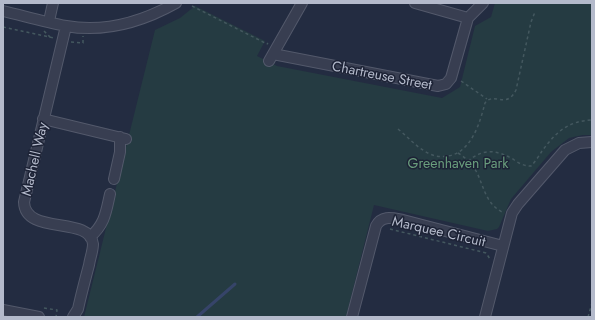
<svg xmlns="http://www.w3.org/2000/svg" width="595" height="320" viewBox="0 0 595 320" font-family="Jost,sans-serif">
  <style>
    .green { fill: #253b42 }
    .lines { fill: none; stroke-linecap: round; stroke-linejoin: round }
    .stream { stroke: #364469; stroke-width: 3 }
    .street-casing { stroke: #53596b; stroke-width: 12 }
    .path { stroke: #44585f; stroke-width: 1.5; stroke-dasharray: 3 3; stroke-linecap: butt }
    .street { stroke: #383e51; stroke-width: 10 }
    .labels { text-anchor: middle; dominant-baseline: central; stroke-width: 3; stroke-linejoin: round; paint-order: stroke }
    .street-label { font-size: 14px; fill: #b4bacb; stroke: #1d2336 }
    .park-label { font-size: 14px; fill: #6a9e7d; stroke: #1d2336 }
  </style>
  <rect width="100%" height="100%" fill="#232c41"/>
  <path class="green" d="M495,3H592V135H583L569,138L551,152L511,199L499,227L497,229L488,231L374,205L346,317H84L155,30L180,18L195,6L265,41L257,56L277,66L442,98L460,87L475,26L491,17Z"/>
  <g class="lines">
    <path class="stream" d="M197,317L235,284"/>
    <g class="street-casing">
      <path id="street" d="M415,3L468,18L483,3
        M3,11C24,16 45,22 66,26C105,33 142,22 176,3
        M49,21L53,3
        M66,26L24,202C25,236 90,215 93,244C93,251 90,258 89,265C85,280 81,295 78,309L73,317
        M273,54L438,86L446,84L451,78L468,18
        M269,61L302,3
        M43,119L126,139
        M114,179L120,152V137
        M90,237C105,224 106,212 110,194
        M3,310L39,317
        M352,317L376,226C382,215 392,218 403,220L503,246
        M485,317L512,213L518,204L565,150L579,143L592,142"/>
    </g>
    <path class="path" d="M192,6L267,44L268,43
      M3,27L54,38
      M44,31L51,38
      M71,42L83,43V36
      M461,81L487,99
      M398,129C409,138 417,148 430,154C436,157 442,157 448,156C472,152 480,122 485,103C494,91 506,110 516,90L531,22L535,12
      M458,153C465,157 472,164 476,171C484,186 485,203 502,212
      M468,161C484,148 496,150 513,159C518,163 524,166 531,166C535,162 539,156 542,151C556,132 568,121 592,120
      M390,229L486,253L490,259
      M44,308L57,310L56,317
      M588,317L592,303"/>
    <use href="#street" class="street"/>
  </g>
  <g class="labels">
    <g class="street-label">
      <text transform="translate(382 75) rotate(11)">Chartreuse Street</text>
      <text transform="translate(34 159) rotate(-77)">Machell Way</text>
      <text transform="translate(439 231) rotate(13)">Marquee Circuit</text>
    </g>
    <g class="park-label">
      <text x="458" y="163">Greenhaven Park</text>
    </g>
  </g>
  <rect width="595" height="320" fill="none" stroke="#b4bacb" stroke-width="8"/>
</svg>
